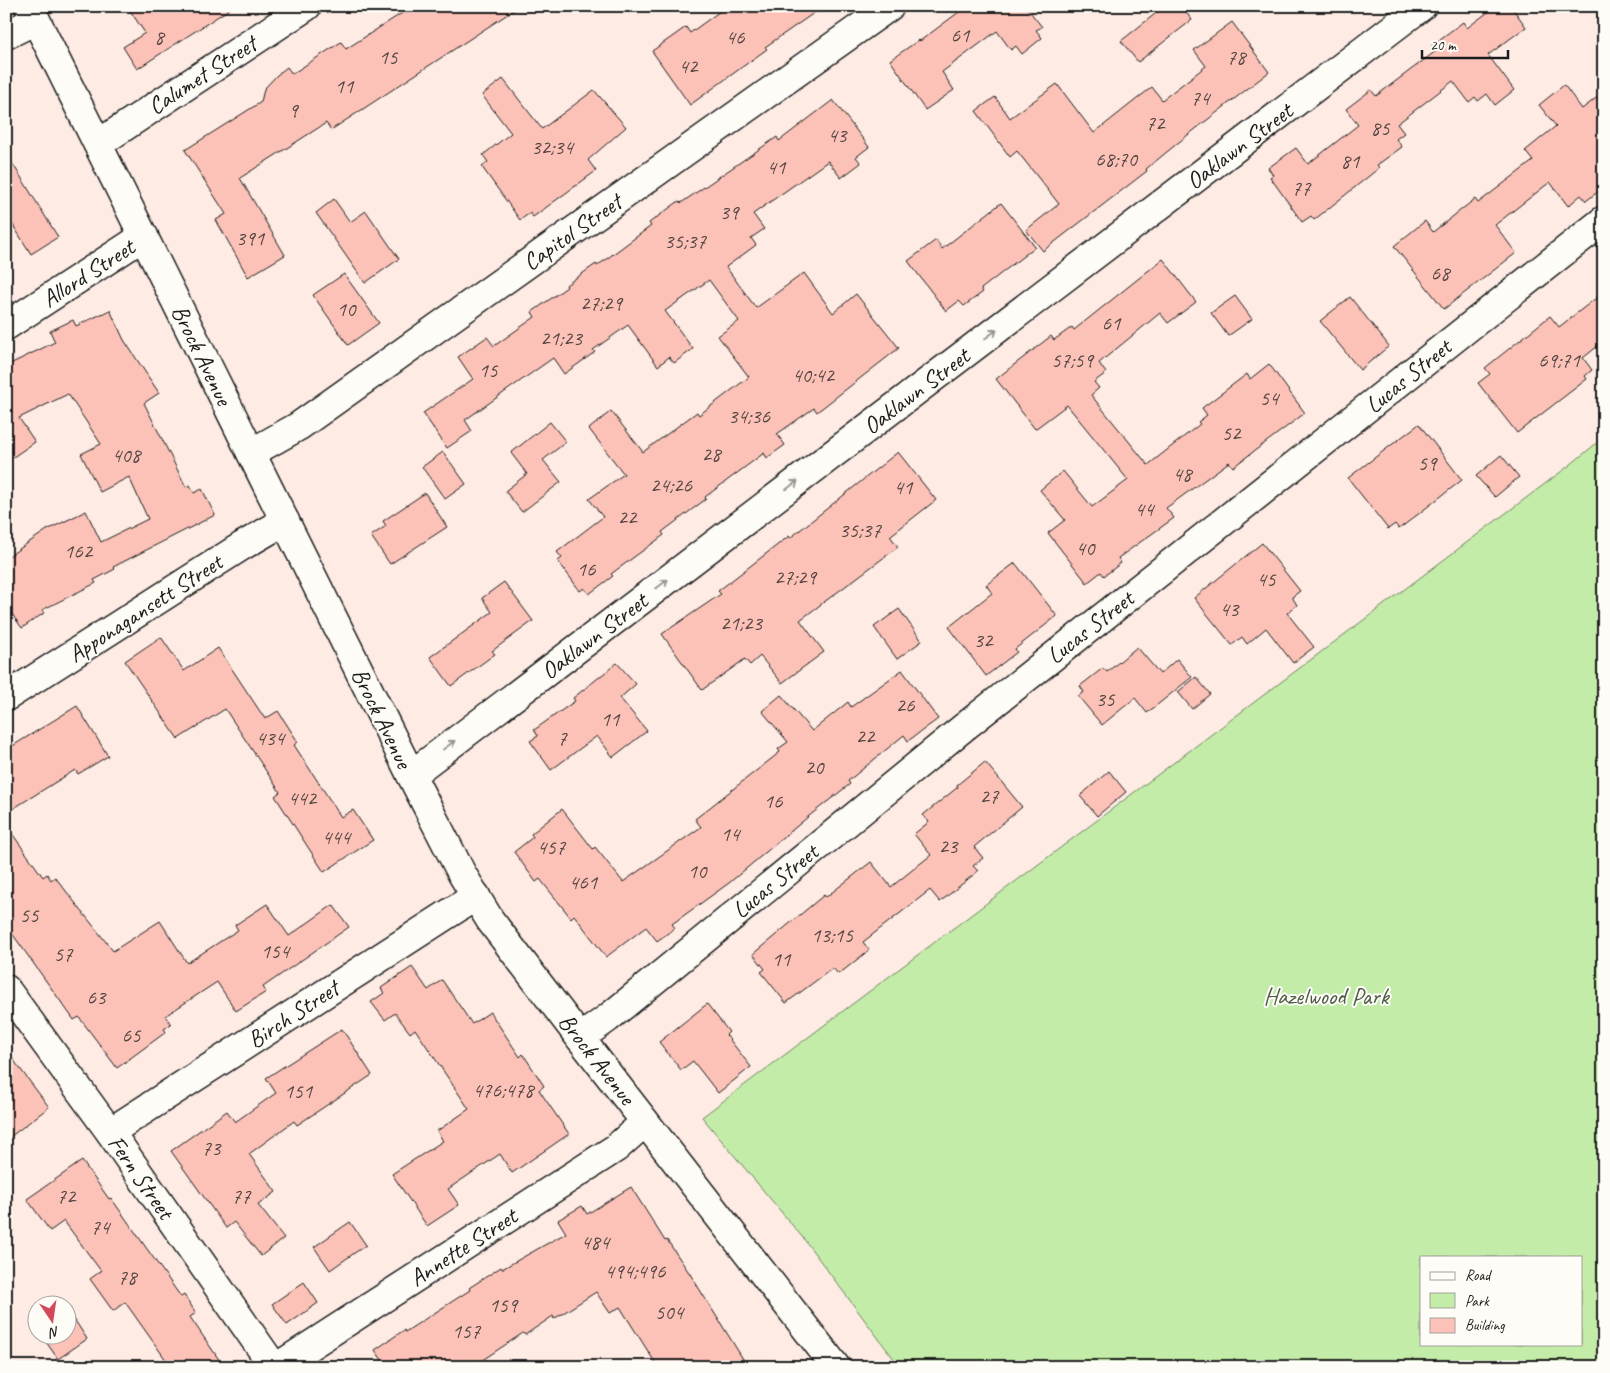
<svg xmlns="http://www.w3.org/2000/svg" width="1610" height="1373" viewBox="0 0 1610 1373" font-family="Caveat,sans-serif">
  <style>
    .green { fill: #c2eca7; stroke: #6f8462; fill-rule: evenodd }
    .building { fill: #fdc2b7; stroke: #1c1c1c }
    .lines { fill: none; stroke-linecap: round; stroke-linejoin: round }
    .minor-casing { stroke: #1c1c1c; stroke-width: 31 }
    .secondary-casing { stroke: #1c1c1c; stroke-width: 31 }
    .minor { stroke: #fdfcf7; stroke-width: 28 }
    .secondary { stroke: #fdfcf7; stroke-width: 28 }
    .oneway { stroke: #989794 }
    .labels { text-anchor: middle; dominant-baseline: central; stroke-width: 4; stroke-linejoin: round; paint-order: stroke }
    .number-label { font-size: 21px; fill: #544643 }
    .street-label { font-size: 24px; fill: #1c1c1c; stroke: #fdfcf7 }
    .park-label { font-size: 24px; fill: #4e5a46; stroke: #fdfcf7 }
  </style>
  <rect width="100%" height="100%" fill="#fdebe4"/>
  <filter id="ink" filterUnits="userSpaceOnUse"><feTurbulence type="fractalNoise" baseFrequency=".02" numOctaves="2"/><feDisplacementMap in="SourceGraphic" scale="10" xChannelSelector="R" yChannelSelector="G"/><feConvolveMatrix kernelMatrix="1 2 1 2 8 2 1 2 1" color-interpolation-filters="sRGB"/></filter>
  <g filter="url(#ink)">
    <path class="green" d="M1604,437V1367H900L803,1238L702,1117L1570,465ZM1421,1257H1581V1344H1421Z"/>
    <path class="building" d="M127,6H234L137,69L123,47L145,33Z
      M413,6H520L331,130L326,123L240,178L285,255L248,277L216,220L226,214L185,150L261,102L264,89L277,75L287,67L292,74L341,42L346,49Z
      M727,6H824L765,47L767,49L690,105L652,51L686,27L690,33Z
      M967,6H1029L1027,8L1042,27L1036,30L1042,38L1022,54L1016,46L1011,50L997,31L942,72L954,90L925,110L890,60L919,40L920,41Z
      M1165,6H1181L1192,20L1138,62L1121,41Z
      M1496,6H1511L1526,27L1488,55L1514,90L1495,105L1487,94L1478,101L1475,97L1469,102L1453,81L1397,124L1404,133L1396,139L1402,147L1377,165L1379,168L1314,220L1311,216L1302,222L1270,177L1273,175L1268,168L1296,148L1308,164L1358,125L1346,109L1371,90L1376,96L1436,51L1432,45L1463,22L1467,28Z
      M1232,22L1269,72L1184,138L1146,169L1147,171L1043,251L1026,230L1059,204L1017,151L1010,157L976,111L995,97L1010,118L1057,84L1094,133L1152,87L1162,100L1206,66L1194,50Z
      M503,79L542,129L594,90L626,127L588,160L596,171L533,217L530,213L520,220L482,167L488,162L483,155L511,133L482,95Z
      M1564,85L1582,109L1604,92V187L1586,201L1581,195L1568,206L1550,182L1495,225L1516,253L1444,309L1394,246L1425,221L1433,232L1475,199L1478,203L1533,161L1525,151L1556,126L1539,105Z
      M833,100L869,147L856,157L861,163L841,178L828,161L753,214L764,229L751,238L756,245L726,267L756,308L804,273L833,313L856,294L899,348L817,412L814,408L777,434L785,445L767,458L764,453L705,497L706,499L662,532L664,535L611,574L613,576L589,594L584,588L580,591L558,561L562,558L557,552L603,517L589,499L624,474L589,429L611,411L643,452L697,412L699,415L749,377L718,336L739,321L709,280L665,311L693,349L674,363L669,357L658,366L628,325L593,350L595,352L564,374L553,358L465,420L472,431L447,448L423,413L473,379L458,357L487,337L494,346L535,317L532,312L567,287L566,285L596,264L597,266L651,226L649,223L679,201L681,203L777,137L779,141Z
      M6,153L58,237L31,254L6,214Z
      M334,199L350,222L366,211L399,259L365,283L316,213Z
      M1001,203L1035,247L981,289L983,292L964,306L959,301L946,311L908,261L936,240L942,249Z
      M1163,259L1196,302L1168,323L1160,313L1099,363L1106,373L1094,382L1099,388L1091,395L1148,465L1200,424L1198,422L1207,415L1202,408L1247,374L1250,379L1269,364L1305,413L1233,467L1229,462L1166,508L1174,518L1118,558L1121,563L1104,576L1101,572L1087,583L1048,533L1065,520L1040,490L1063,471L1092,507L1128,480L1067,405L1035,429L996,379L1051,336L1054,340L1072,327L1074,330Z
      M344,274L379,323L348,345L313,295Z
      M1604,292V341L1583,358L1592,370L1585,376L1587,379L1517,433L1478,383L1490,374L1485,368L1550,316L1559,327Z
      M1235,296L1252,319L1228,336L1211,313Z
      M1350,297L1389,346L1360,370L1320,321Z
      M110,310L124,340L159,393L144,403L186,487L190,485L194,493L202,489L215,515L113,567L115,569L94,580L96,583L42,610L44,613L22,628L6,606V558L47,530L86,511L101,542L148,519L129,477L100,492L81,454L101,444L68,394L19,418L35,442L6,462V366L55,342L50,331L73,320L76,326Z
      M550,422L566,442L543,460L561,482L522,512L505,491L527,474L511,453Z
      M1419,424L1462,480L1399,529L1395,524L1388,529L1348,478Z
      M443,452L466,484L445,499L422,467Z
      M898,452L936,500L890,536L898,547L800,620L824,652L782,683L760,656L750,665L745,659L702,690L662,634L721,594L718,591L789,536L790,538Z
      M1501,455L1519,477L1495,497L1476,476Z
      M425,493L447,527L390,564L371,536L386,526L383,521Z
      M1262,543L1300,591L1292,597L1297,605L1287,613L1314,647L1293,663L1266,628L1247,644L1242,637L1232,645L1194,598Z
      M1015,563L1057,616L1015,649L1017,652L986,676L949,627L992,593L986,585Z
      M504,582L533,621L492,651L495,654L451,686L430,657L492,612L482,598Z
      M899,609L922,641L897,659L874,627Z
      M161,637L184,671L218,648L265,719L278,711L298,742L294,745L341,817L353,810L373,840L324,872L275,796L280,792L225,709L178,739L125,661Z
      M1137,647L1160,674L1177,659L1192,677L1147,713L1135,698L1102,725L1078,696L1084,692L1080,686L1103,668L1107,672Z
      M617,663L636,684L620,698L647,731L613,757L597,736L551,770L530,741L538,736L534,730L575,701L573,698Z
      M902,670L938,719L908,741L904,735L848,781L850,784L809,816L729,883L672,924L675,928L657,941L646,927L606,957L574,915L571,918L540,879L536,882L514,852L533,837L531,834L562,809L593,849L595,847L623,882L701,827L695,819L780,752L778,749L788,742L762,711L781,695L812,731L848,702L851,707Z
      M1196,677L1210,694L1192,709L1178,692Z
      M77,706L108,756L78,774L75,770L6,813V750Z
      M985,762L1022,807L974,847L983,858L973,866L978,871L940,902L930,890L863,942L869,950L844,970L838,974L833,968L786,1003L761,972L765,969L753,954L824,895L826,897L871,862L891,887L931,855L914,834L929,822L923,815L958,787L957,785Z
      M1109,771L1126,792L1097,816L1080,796Z
      M6,825L43,877L47,874L51,880L55,877L113,951L160,921L187,963L238,930L235,925L267,904L289,936L333,905L349,927L263,987L266,992L236,1011L217,982L165,1016L171,1024L164,1029L166,1032L117,1068L79,1017L74,1020L6,925Z
      M412,967L428,990L442,980L472,1024L490,1012L520,1057L523,1054L544,1086L539,1090L569,1134L512,1173L500,1154L448,1189L459,1205L427,1226L392,1174L443,1141L437,1131L469,1109L415,1029L410,1033L395,1013L385,1020L371,1002L384,993L381,988Z
      M707,1004L729,1032L726,1035L751,1067L718,1093L693,1061L681,1070L659,1042Z
      M342,1029L372,1075L297,1125L294,1121L249,1154L276,1192L258,1205L284,1238L261,1256L234,1222L226,1228L171,1151L227,1111L235,1122L276,1093L266,1078Z
      M6,1050L49,1107L6,1140Z
      M82,1161L109,1199L111,1198L181,1297L184,1295L196,1313L190,1317L224,1367H171L125,1302L113,1311L90,1279L101,1271L64,1221L50,1231L27,1199Z
      M631,1187L665,1241L667,1240L690,1274L748,1367H658L620,1307L610,1313L596,1292L554,1319L553,1316L525,1335L523,1333L472,1367H387L375,1350L404,1330L405,1332L470,1290L469,1288L501,1267L502,1269L566,1233L558,1220L582,1206L587,1214Z
      M350,1222L366,1245L330,1270L314,1247Z
      M304,1282L318,1303L287,1325L272,1304Z
      M74,1319L87,1339L58,1359L44,1339L50,1336H68V1324Z"/>
    <g class="lines">
      <g class="minor-casing">
        <path id="minor" d="M6,35L36,20
          M98,144L307,6
          M6,326L144,236
          M251,453L299,426L890,6
          M6,697L242,546L285,521
          M411,775L1422,6
          M6,989L110,1132L274,1367
          M580,1038L608,1018L963,728L1604,220
          M110,1132L476,896
          M277,1367L616,1148L645,1122"/>
      </g>
      <g class="secondary-casing">
        <path id="secondary" d="M29,6L411,775L462,874L490,920L580,1038L836,1367"/>
      </g>
      <use href="#minor" class="minor"/>
      <use href="#secondary" class="secondary"/>
    </g>
    <defs><path id="oneway-shaft" d="M-6 0H5M1.5-3L5.5 0L1.5 3" fill="none" stroke-width="1.6" stroke-linecap="round" stroke-linejoin="round" transform="scale(1.25)"/></defs>
    <g class="oneway">
      <use href="#oneway-shaft" transform="translate(991 334) rotate(-37)"/>
      <use href="#oneway-shaft" transform="translate(792 485) rotate(-37)"/>
      <use href="#oneway-shaft" transform="translate(662 584) rotate(-37)"/>
      <use href="#oneway-shaft" transform="translate(449 745) rotate(-37)"/>
    </g>
  </g>
  <g class="labels">
    <g class="number-label">
      <text x="960" y="35">61</text>
      <text x="159" y="37">8</text>
      <text x="735" y="37">46</text>
      <text x="388" y="57">15</text>
      <text x="1236" y="57">78</text>
      <text x="688" y="66">42</text>
      <text x="344" y="86">11</text>
      <text x="1200" y="98">74</text>
      <text x="293" y="110">9</text>
      <text x="1155" y="123">72</text>
      <text x="1380" y="128">85</text>
      <text x="837" y="135">43</text>
      <text x="552" y="147">32;34</text>
      <text x="1116" y="159">68;70</text>
      <text x="1350" y="161">81</text>
      <text x="776" y="167">41</text>
      <text x="1301" y="188">77</text>
      <text x="729" y="212">39</text>
      <text x="250" y="238">391</text>
      <text x="685" y="241">35;37</text>
      <text x="1440" y="273">68</text>
      <text x="601" y="303">27;29</text>
      <text x="346" y="309">10</text>
      <text x="1111" y="323">61</text>
      <text x="561" y="338">21;23</text>
      <text x="1072" y="360">57;59</text>
      <text x="1559" y="360">69;71</text>
      <text x="488" y="370">15</text>
      <text x="813" y="375">40;42</text>
      <text x="1269" y="398">54</text>
      <text x="749" y="416">34;36</text>
      <text x="1231" y="433">52</text>
      <text x="711" y="454">28</text>
      <text x="126" y="455">408</text>
      <text x="1427" y="463">59</text>
      <text x="1182" y="474">48</text>
      <text x="671" y="485">24;26</text>
      <text x="903" y="487">41</text>
      <text x="1144" y="509">44</text>
      <text x="627" y="517">22</text>
      <text x="860" y="530">35;37</text>
      <text x="1085" y="548">40</text>
      <text x="78" y="551">162</text>
      <text x="586" y="569">16</text>
      <text x="795" y="577">27;29</text>
      <text x="1266" y="579">45</text>
      <text x="1229" y="609">43</text>
      <text x="741" y="623">21;23</text>
      <text x="983" y="640">32</text>
      <text x="1105" y="699">35</text>
      <text x="905" y="705">26</text>
      <text x="610" y="719">11</text>
      <text x="865" y="736">22</text>
      <text x="270" y="738">434</text>
      <text x="562" y="738">7</text>
      <text x="814" y="767">20</text>
      <text x="989" y="796">27</text>
      <text x="302" y="798">442</text>
      <text x="773" y="801">16</text>
      <text x="730" y="834">14</text>
      <text x="336" y="837">444</text>
      <text x="948" y="846">23</text>
      <text x="551" y="847">457</text>
      <text x="697" y="871">10</text>
      <text x="583" y="882">461</text>
      <text x="29" y="915">55</text>
      <text x="832" y="935">13;15</text>
      <text x="275" y="951">154</text>
      <text x="63" y="954">57</text>
      <text x="781" y="959">11</text>
      <text x="96" y="997">63</text>
      <text x="131" y="1035">65</text>
      <text x="503" y="1090">476;478</text>
      <text x="298" y="1091">151</text>
      <text x="211" y="1148">73</text>
      <text x="66" y="1196">72</text>
      <text x="241" y="1196">77</text>
      <text x="100" y="1227">74</text>
      <text x="595" y="1242">484</text>
      <text x="635" y="1271">494;496</text>
      <text x="127" y="1277">78</text>
      <text x="503" y="1305">159</text>
      <text x="669" y="1312">504</text>
      <text x="466" y="1331">157</text>
    </g>
    <g class="street-label">
      <text transform="translate(202 75) rotate(-33)">Calumet Street</text>
      <text transform="translate(1239 146) rotate(-37)">Oaklawn Street</text>
      <text transform="translate(572 232) rotate(-35)">Capitol Street</text>
      <text transform="translate(88 273) rotate(-33)">Allord Street</text>
      <text transform="translate(202 355) rotate(64)">Brock Avenue</text>
      <text transform="translate(1408 376) rotate(-39)">Lucas Street</text>
      <text transform="translate(916 391) rotate(-37)">Oaklawn Street</text>
      <text transform="translate(145 608) rotate(-33)">Apponagansett Street</text>
      <text transform="translate(1090 627) rotate(-38)">Lucas Street</text>
      <text transform="translate(594 636) rotate(-37)">Oaklawn Street</text>
      <text transform="translate(382 718) rotate(64)">Brock Avenue</text>
      <text transform="translate(775 881) rotate(-39)">Lucas Street</text>
      <text transform="translate(293 1014) rotate(-33)">Birch Street</text>
      <text transform="translate(597 1059) rotate(52)">Brock Avenue</text>
      <text transform="translate(141 1177) rotate(55)">Fern Street</text>
      <text transform="translate(463 1247) rotate(-33)">Annette Street</text>
    </g>
    <g class="park-label">
      <text x="1326" y="996">Hazelwood Park</text>
    </g>
  </g>
  <rect width="1610" height="1373" fill="none" stroke="#fdfcf7" stroke-width="25"/>
  <rect x="12" y="12" width="1585" height="1348" fill="none" stroke="#1c1c1c" stroke-width="2" filter="url(#ink)"/>
  <rect x="1420" y="1256" width="162" height="90" fill="#fdfcf7" stroke="#a3a29f"/>
  <rect x="1430" y="1272" width="25" height="8" fill="#fdfcf7" stroke="#a3a29f"/>
  <text x="1465" y="1280" font-size="15" fill="#1c1c1c">Road</text>
  <rect x="1430" y="1293" width="25" height="15" fill="#c2eca7" stroke="#a3a29f"/>
  <text x="1465" y="1306" font-size="15" fill="#1c1c1c">Park</text>
  <rect x="1430" y="1318" width="25" height="15" fill="#fdc2b7" stroke="#a3a29f"/>
  <text x="1465" y="1330" font-size="15" fill="#1c1c1c">Building</text>
  <g transform="translate(52 1320) rotate(167)"><circle r="24" fill="#fdfcf7" stroke="#a3a29f"/>
  <path d="M0-4L9 19L0 12L-9 19Z" fill="#d1495b"/>
  <text y="-8" font-size="14" font-weight="bold" text-anchor="middle" fill="#1c1c1c">N</text>
  </g>
  <path d="M1422 50v8h86v-8" fill="none" stroke="#1c1c1c" stroke-width="2.5"/>
  <text x="1430" y="50" font-size="15" fill="#1c1c1c" stroke="#fdfcf7" stroke-width="4" paint-order="stroke">20 m</text>
</svg>
